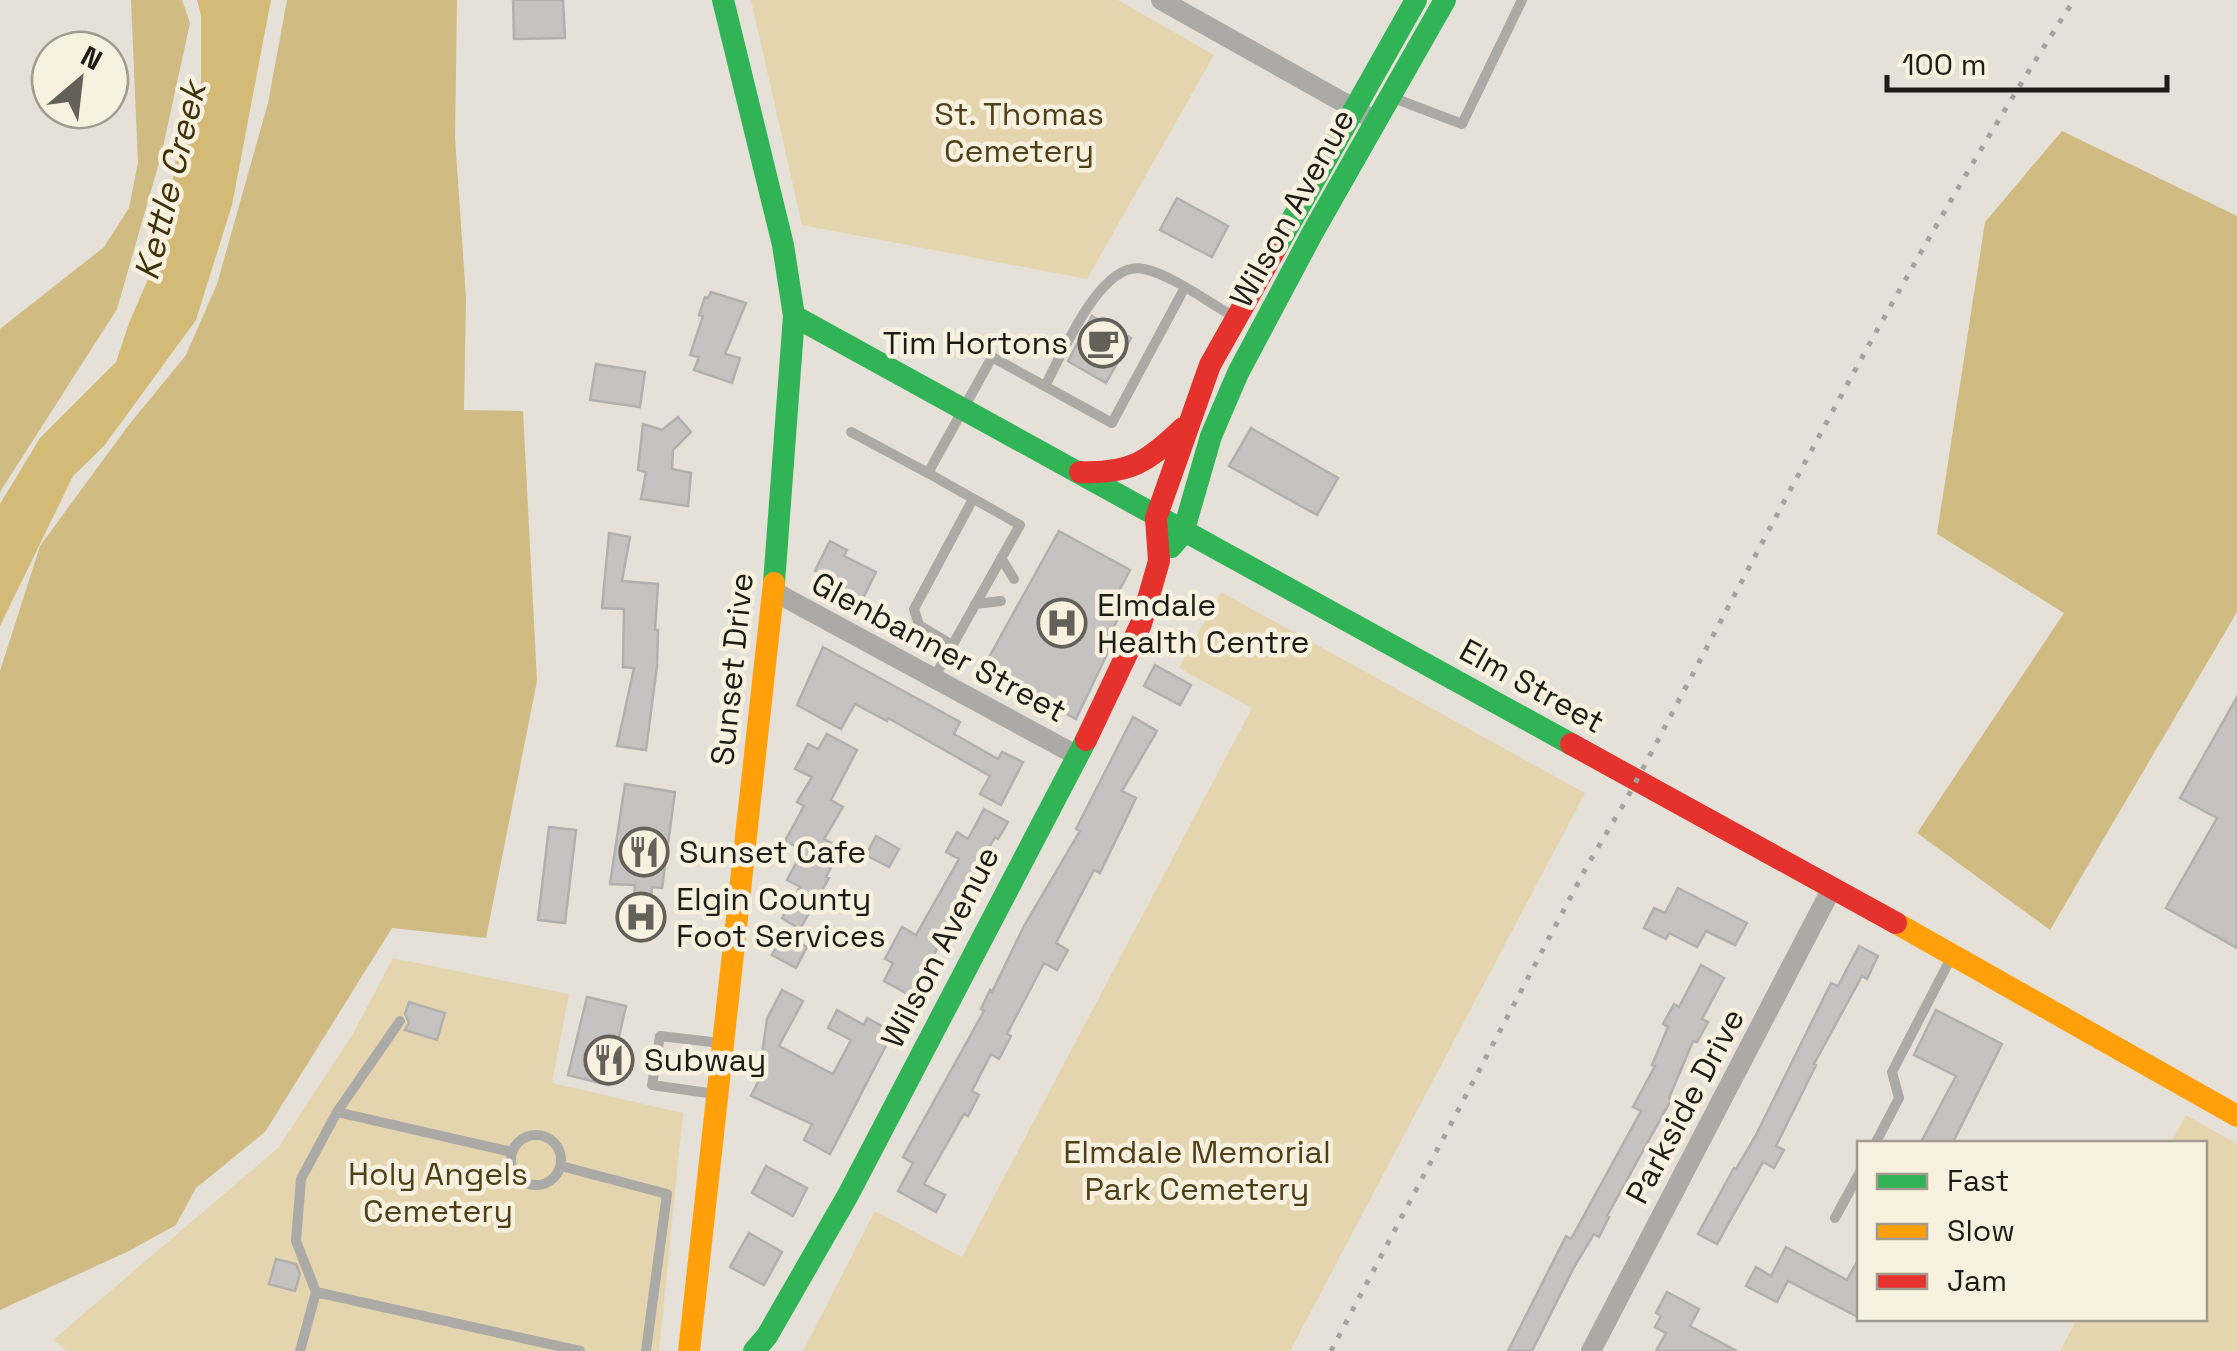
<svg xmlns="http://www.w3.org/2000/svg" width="2237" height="1351" viewBox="0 0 2237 1351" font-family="'Space Grotesk',sans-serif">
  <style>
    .green { fill: #e4d5ae }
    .forest { fill: #d0bb83 }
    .water { fill: #d3ba76 }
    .building { fill: #c5c3c2; stroke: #b2b0af; stroke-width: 2.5 }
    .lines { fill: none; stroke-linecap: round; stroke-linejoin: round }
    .lane { stroke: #abaaa7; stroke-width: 10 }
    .street { stroke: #abaaa7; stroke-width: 20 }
    .fast { stroke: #30b455; stroke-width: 22 }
    .slow { stroke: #ff9f0a; stroke-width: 22 }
    .jam { stroke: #e5322d; stroke-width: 22 }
    .rail { stroke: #a5a39d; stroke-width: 5; stroke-dasharray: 5 10; stroke-linecap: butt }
    .labels { text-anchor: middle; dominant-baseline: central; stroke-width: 9; stroke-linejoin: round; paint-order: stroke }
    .park-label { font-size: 32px; fill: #4e4018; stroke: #f8f1df }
    .street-label { font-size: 32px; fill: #1f1c16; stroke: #f8f1df }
    .poi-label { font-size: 32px; fill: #1f1c16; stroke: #f8f1df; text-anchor: start }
    .water-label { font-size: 35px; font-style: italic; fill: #403208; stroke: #f8f1df }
  </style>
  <rect width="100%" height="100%" fill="#e5e1d8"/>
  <path class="green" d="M751,0H1118L1214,55L1087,279L802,225Z
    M1221,592L1585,793L1290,1351H803L875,1211L962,1257L1252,708L1179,668Z
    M393,958L569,994L552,1083L683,1113L659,1351H68L53,1340L279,1147L354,1032Z
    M2186,1115L2237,1144V1351H2060L2077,1319L2204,1318V1144L2171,1143Z"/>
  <path class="forest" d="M131,0H182L190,23L161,156L117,309L0,492V329L104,247L129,208L138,163Z
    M287,0H457L455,138L466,298L464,410L523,411L537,681L486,938L392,928L265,1132L196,1188L176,1225L129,1251L0,1310V671L40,546L128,426L186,355L217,284L268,103Z
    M2062,131L2237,216V612L2050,930L1917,833L2064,613L1937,534L1985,222Z"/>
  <path class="water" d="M197,0H271L232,205L196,320L104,446L73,476L0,626V504L40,438L116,362L129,323L166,238L175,163L201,82V15Z"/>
  <path class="building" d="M513,0H563L565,38L514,39Z
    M1177,198L1228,226L1212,257L1160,230Z
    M711,292L746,303L725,354L740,358L732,383L694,370L699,357L690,355L703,316L699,315L705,297L708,298Z
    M1092,316L1131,338L1106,383L1068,361Z
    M596,364L645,372L640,407L590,400Z
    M678,417L691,432L673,450L672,469L691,473L688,506L641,499L646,472L638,470L643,424L662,430Z
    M1251,428L1338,478L1317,515L1229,466Z
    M1059,531L1130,570L1118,593L1128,601L1103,646L1109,650L1076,719L983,668Z
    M609,533L630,537L622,581L658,584L655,630H658L657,666L646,750L617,746L634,668L623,667L624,609L602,608Z
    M830,541L847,550L844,556L876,572L861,602L843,593L846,587L815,571Z
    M823,647L960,722L954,734L998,759L1002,752L1023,762L1001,805L980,794L990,776L888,718L887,721L855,704L841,729L797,705Z
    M1155,665L1191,685L1180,705L1144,686Z
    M2237,697V948L2166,908L2217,818L2180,798Z
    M1133,717L1157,731L1122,791L1136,798L1100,873L1094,870L1056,943L1068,950L1057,970L1044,963L1007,1034L1011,1036L999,1059L991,1054L972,1091L979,1095L968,1116L964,1114L924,1184L945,1195L936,1212L898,1191L913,1163L903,1157L984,1011L981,1009L990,990L992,992L1024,926L1080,831L1076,829Z
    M827,734L857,750L831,800L843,807L824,839L841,848L826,877L829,878L800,929L782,918L800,887L787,880L803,850L785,841L804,806L797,802L812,777L795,769L808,744L818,749Z
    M625,784L675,792L662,888L652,887L648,935L631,933L635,885L610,884Z
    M984,809L1008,822L998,839L995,837L935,945L938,946L915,998L884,981L893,963L885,959L902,927L916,935L959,859L946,852L957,832L968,839Z
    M549,827L576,830L565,923L538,920Z
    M876,836L899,849L889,867L866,855Z
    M1678,888L1747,923L1735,945L1706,931L1697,947L1669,933L1666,939L1644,928L1654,908L1665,913Z
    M783,934L807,947L796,968L772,955Z
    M1859,946L1878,956L1867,979L1862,976L1814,1064L1816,1065L1776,1146L1784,1150L1774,1168L1763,1162L1717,1244L1698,1234L1734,1168L1736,1169L1756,1135L1831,983L1838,986Z
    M1701,965L1724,978L1702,1019L1708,1022L1697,1042L1693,1041L1669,1098L1671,1100L1607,1216L1609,1217L1599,1237L1594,1234L1574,1267L1532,1351H1508L1566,1236L1571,1239L1641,1111L1633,1107L1655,1066L1652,1065L1668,1027L1663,1024L1674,1004L1679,1007Z
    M782,990L803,1001L779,1046L833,1074L851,1040L828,1028L837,1010L864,1025L867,1018L893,1032L830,1154L804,1140L812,1124L751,1096L758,1082L767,1019Z
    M587,997L626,1006L608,1085L568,1075Z
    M409,1002L445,1013L437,1040L405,1030L409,1023L405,1014Z
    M1936,1010L2002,1044L1952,1144H1920L1956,1076L1914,1055Z
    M766,1166L807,1188L793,1216L752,1193Z
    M749,1233L782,1252L764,1285L730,1267Z
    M1786,1247L1847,1280L1860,1256V1318L1788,1281L1777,1302L1746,1286L1756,1267L1771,1276Z
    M276,1259L296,1264L300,1274L295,1291L269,1284Z
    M1667,1292L1699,1309L1690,1326L1737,1351H1656L1666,1333L1655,1327L1661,1316L1656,1313Z"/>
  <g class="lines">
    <path class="lane" d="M1391,97L1462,124L1522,0
      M1045,386C1062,355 1101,258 1144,269C1172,275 1208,302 1233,316
      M851,432L928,473
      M1001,558L1014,579
      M975,604L1001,601
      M952,645L919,625L914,609L973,499
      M934,678L1020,525L928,473L992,357L1112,423L1184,289
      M715,1094L652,1085L660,1036L720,1043
      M337,1112L512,1152
      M511 1160a25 25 0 1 1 50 0a25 25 0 1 1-50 0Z
      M1875,1144L1899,1098L1892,1072L1952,956
      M561,1166L667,1194L646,1351
      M1835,1218L1860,1172
      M316,1292L580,1351
      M300,1351L316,1292L296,1241L301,1179L337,1112L400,1021"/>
    <path class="street" d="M1161,0L1364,114
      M773,591L1076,755
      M1591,1351L1832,888"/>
    <path class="fast" d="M723,0L783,245L794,316L774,583
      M1276,248L1416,0
      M794,316L1571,744
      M1171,547L1183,533L1211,436L1238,373L1313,232L1445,0
      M754,1351L767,1336L848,1195L1086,740"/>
    <path class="slow" d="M1896,923L2237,1116
      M689,1351L774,583"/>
    <path class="jam" d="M1080,472C1130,474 1148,462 1183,428
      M1086,740L1141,624L1159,561L1156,518L1210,365L1276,248
      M1571,744L1896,923"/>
    <path class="rail" d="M1331,1351L1587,866L1625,802C1769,532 1907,257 2074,0"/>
  </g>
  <defs>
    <g id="cafe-ring" transform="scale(2.5)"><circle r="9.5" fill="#f8f1df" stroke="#64615a" stroke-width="1.5"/><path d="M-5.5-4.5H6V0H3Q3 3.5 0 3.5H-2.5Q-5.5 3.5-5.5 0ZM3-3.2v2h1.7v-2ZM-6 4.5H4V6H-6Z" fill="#64615a"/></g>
    <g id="hospital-ring" transform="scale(2.5)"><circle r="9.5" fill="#f8f1df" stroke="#64615a" stroke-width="1.5"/><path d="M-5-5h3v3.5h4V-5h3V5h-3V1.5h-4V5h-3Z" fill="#64615a"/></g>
    <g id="restaurant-ring" transform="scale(2.5)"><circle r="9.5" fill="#f8f1df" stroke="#64615a" stroke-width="1.5"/><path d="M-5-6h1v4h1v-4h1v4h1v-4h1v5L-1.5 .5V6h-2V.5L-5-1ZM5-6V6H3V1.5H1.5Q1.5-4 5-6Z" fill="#64615a"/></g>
  </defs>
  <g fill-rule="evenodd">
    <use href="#cafe-ring" x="1103" y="343"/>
    <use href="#hospital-ring" x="1062" y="623"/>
    <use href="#restaurant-ring" x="644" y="852"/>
    <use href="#hospital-ring" x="641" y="917"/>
    <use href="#restaurant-ring" x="609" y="1060"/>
  </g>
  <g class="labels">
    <g class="park-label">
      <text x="1019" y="114">St. Thomas<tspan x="1019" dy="37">Cemetery</tspan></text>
      <text x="1197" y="1152">Elmdale Memorial<tspan x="1197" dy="37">Park Cemetery</tspan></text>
      <text x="438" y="1174">Holy Angels<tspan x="438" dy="37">Cemetery</tspan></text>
    </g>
    <g class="street-label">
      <text transform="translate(1292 208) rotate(-61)">Wilson Avenue</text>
      <text transform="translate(939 647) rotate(28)">Glenbanner Street</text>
      <text transform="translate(732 669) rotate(-84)">Sunset Drive</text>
      <text transform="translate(1532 686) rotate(29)">Elm Street</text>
      <text transform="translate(940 947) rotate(-63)">Wilson Avenue</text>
      <text transform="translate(1685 1106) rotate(-62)">Parkside Drive</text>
    </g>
    <g class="poi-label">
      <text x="1068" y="343" text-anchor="end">Tim Hortons</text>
      <text x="1097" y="605">Elmdale<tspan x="1097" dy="37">Health Centre</tspan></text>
      <text x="679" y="852">Sunset Cafe</text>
      <text x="676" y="899">Elgin County<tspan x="676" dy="37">Foot Services</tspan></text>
      <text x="644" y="1060">Subway</text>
    </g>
    <g class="water-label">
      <text transform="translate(170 181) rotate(-76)">Kettle Creek</text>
    </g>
  </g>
  <rect x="1857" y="1141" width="350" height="180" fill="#f8f1df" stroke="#a19c8f" stroke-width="2.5"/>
  <rect x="1877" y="1174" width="50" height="15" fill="#30b455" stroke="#a19c8f" stroke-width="2.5"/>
  <text x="1947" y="1191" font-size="30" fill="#1f1c16">Fast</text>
  <rect x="1877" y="1224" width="50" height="15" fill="#ff9f0a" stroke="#a19c8f" stroke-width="2.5"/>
  <text x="1947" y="1241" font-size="30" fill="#1f1c16">Slow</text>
  <rect x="1877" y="1274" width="50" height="15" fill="#e5322d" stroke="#a19c8f" stroke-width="2.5"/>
  <text x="1947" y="1291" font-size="30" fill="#1f1c16">Jam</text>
  <g transform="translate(80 80) rotate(28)"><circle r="48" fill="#f8f1df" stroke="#a19c8f" stroke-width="2.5"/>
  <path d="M0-8L18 38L0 25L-18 38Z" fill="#64615a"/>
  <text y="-15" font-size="28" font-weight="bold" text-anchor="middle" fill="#1f1c16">N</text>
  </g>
  <path d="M1887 75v15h280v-15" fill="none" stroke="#1f1c16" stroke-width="5"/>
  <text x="1902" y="75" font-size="30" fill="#1f1c16" stroke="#f8f1df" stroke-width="8" paint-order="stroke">100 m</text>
</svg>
